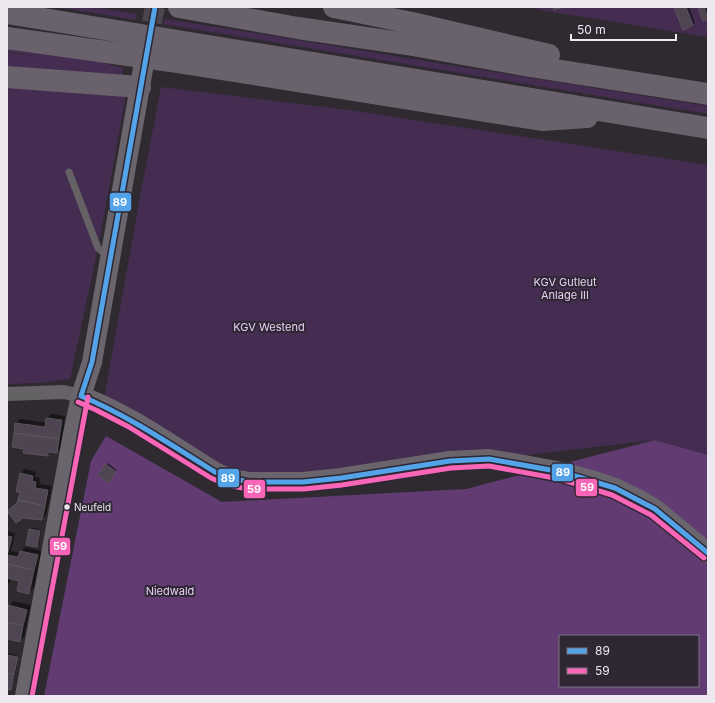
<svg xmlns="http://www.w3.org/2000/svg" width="715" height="703" viewBox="0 0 715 703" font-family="Inter,sans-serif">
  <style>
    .green { fill: #442d50 }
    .forest { fill: #623b73; fill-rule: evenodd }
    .shadow { fill: #0007 }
    .building { fill: #4e4452; stroke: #59555a }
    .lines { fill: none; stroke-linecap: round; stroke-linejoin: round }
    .secondary-tunnel { stroke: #4b464d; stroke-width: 20; stroke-dasharray: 20 10; stroke-linecap: butt }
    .lane { stroke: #656266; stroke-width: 7 }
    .street { stroke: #656266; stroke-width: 14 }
    .secondary { stroke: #6a656c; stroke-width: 20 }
    .highway { stroke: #69626c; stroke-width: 22 }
    .bus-1-casing { stroke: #2f2733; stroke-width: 8 }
    .bus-2-casing { stroke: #2f2733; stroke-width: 8 }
    .bus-1 { stroke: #53a3e8; stroke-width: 5 }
    .bus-2 { stroke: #fa66b7; stroke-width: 5 }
    .bus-dot { fill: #ede8f0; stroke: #2f2733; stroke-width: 1.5 }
    .labels { text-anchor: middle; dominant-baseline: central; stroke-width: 4; stroke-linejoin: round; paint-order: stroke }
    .bus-label { font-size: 10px; fill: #ede8f0; stroke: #2f2733; text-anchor: start }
    .park-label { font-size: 11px; fill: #e7cef3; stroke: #2f2733 }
    .line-badge { stroke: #2f2733; stroke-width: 1.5 }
    .badge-label { font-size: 11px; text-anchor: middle; font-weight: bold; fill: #fff }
  </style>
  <rect width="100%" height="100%" fill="#2e2a30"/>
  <path class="green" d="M57,7H94L137,14L136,20Z
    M527,7H708V37L545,11Z
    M165,19L262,34L443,64L708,106V114L163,24Z
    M7,47L107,61V64L123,68L121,80L7,72V53L45,57L7,52Z
    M7,85L126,95L98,248L70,379L38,383L7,384Z
    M161,87L349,110L708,165V455L655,440L476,461L237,482L103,404L140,197Z"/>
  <path class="forest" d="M106,436L222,502L466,489L655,440L708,455V696H44L91,461ZM560,636H698V686H560Z"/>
  <path class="shadow" d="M675,7H689L695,23L693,25Z
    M700,7H706L708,12V18L703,19L699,8Z
    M51,414L65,416L61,448L57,452L51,451L48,455L25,448L16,424L20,419L47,423V419Z
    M108,463L117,470L110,480L99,474Z
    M25,469L36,472L35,477L40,478L39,484L52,486L46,515L42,519L19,503L21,492L20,474Z
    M32,528L41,530L39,544L37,546L30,530Z
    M7,531L15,533L11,551L20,553L25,547L42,551L35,586L29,593L21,581L11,578L10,582L7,585Z
    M13,601L31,605L24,637L19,641L7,638V612L9,606Z
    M7,653L19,656L12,687L11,688H7Z"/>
  <path class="building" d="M553,7H561V8L554,10Z
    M674,7H686L693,25L683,30Z
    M704,7L708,19L703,21L698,8Z
    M46,418L62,420L59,439L14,433L15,423L45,427Z
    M14,433L59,439L57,453L48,452V456L23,453L24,449L12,447Z
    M105,464L116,472L109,483L98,475Z
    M20,473L33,476L32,481L36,482L35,488L48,490L45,506L18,500L20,492H16Z
    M18,500L45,506L42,520L23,518L16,523L7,511L17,503Z
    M29,529L40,531L37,547L26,545Z
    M7,536L12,537L7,556Z
    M20,551L38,555L34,570L7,564V555L18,557Z
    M7,564L34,570L29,594L17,591L19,581L7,578Z
    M8,605L27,610L23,626L7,622Z
    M7,622L23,626L20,642L7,639Z
    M7,655L18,657L14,674L7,673Z
    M7,673L14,674L11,690L7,689Z"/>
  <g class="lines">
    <path class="secondary-tunnel" d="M146,52L155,7"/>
    <path class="lane" d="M69,172L98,248L107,256"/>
    <path class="street" d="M7,394L64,392L81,396"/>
    <path class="secondary" d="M81,396C129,414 171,445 215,472L228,478L249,482H303L341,478L450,461L489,459L530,466L562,472L594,481L615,488L640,500L655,509L708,553
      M25,696L73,434L81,396L92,362L143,69"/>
    <path class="highway" d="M179,7L298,28L407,44L530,66L708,94
      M334,7L412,23L549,55
      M7,13L708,128
      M7,38L178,62L542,120L587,117
      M7,77L140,87"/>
    <g class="bus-1-casing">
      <path id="bus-1" d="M81,396C129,416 171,445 215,472L228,478L249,482H303L341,478L450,461L489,459L562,472L615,488L655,509L708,553
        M81,396L92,362L155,7"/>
    </g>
    <g class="bus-2-casing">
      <path id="bus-2" d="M78,402L96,410L129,427L211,478L227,485L248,489H304L342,485L451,468L489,466L560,479L612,495L651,515L704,558
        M32,696L88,397"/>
    </g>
    <use href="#bus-1" class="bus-1"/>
    <use href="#bus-2" class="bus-2"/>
  </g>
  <circle class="bus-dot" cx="67" cy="507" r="3.5"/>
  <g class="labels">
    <g class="bus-label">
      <text x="74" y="507">Neufeld</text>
    </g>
    <g class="park-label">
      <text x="565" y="282">KGV Gutleut<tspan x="565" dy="13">Anlage III</tspan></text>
      <text x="269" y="327">KGV Westend</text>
      <text x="170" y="591">Niedwald</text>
    </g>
  </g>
  <g class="line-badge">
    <rect x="109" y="192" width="23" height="20" rx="4" fill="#53a3e8"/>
    <rect x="551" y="463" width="23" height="19" rx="4" fill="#53a3e8"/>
    <rect x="217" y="468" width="23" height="20" rx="4" fill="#53a3e8"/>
    <rect x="575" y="478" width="23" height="19" rx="4" fill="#fa66b7"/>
    <rect x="243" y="479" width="23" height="20" rx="4" fill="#fa66b7"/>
    <rect x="49" y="537" width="22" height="19" rx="4" fill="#fa66b7"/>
  </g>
  <g class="badge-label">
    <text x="120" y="206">89</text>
    <text x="563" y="476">89</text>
    <text x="228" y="482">89</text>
    <text x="587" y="491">59</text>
    <text x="254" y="493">59</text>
    <text x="60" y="550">59</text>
  </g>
  <rect width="715" height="703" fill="none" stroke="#ede8f0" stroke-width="16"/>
  <rect x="559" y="635" width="140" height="52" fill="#2f2733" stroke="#7b747f"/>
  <rect x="567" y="648" width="20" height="6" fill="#53a3e8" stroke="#7b747f"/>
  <text x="595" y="655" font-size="12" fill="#ede8f0">89</text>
  <rect x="567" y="668" width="20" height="6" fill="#fa66b7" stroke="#7b747f"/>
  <text x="595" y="675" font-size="12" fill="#ede8f0">59</text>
  <path d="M571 34v6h105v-6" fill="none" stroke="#ede8f0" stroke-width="2"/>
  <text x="577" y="34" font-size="12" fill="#ede8f0" stroke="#2f2733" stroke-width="3" paint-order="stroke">50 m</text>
</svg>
